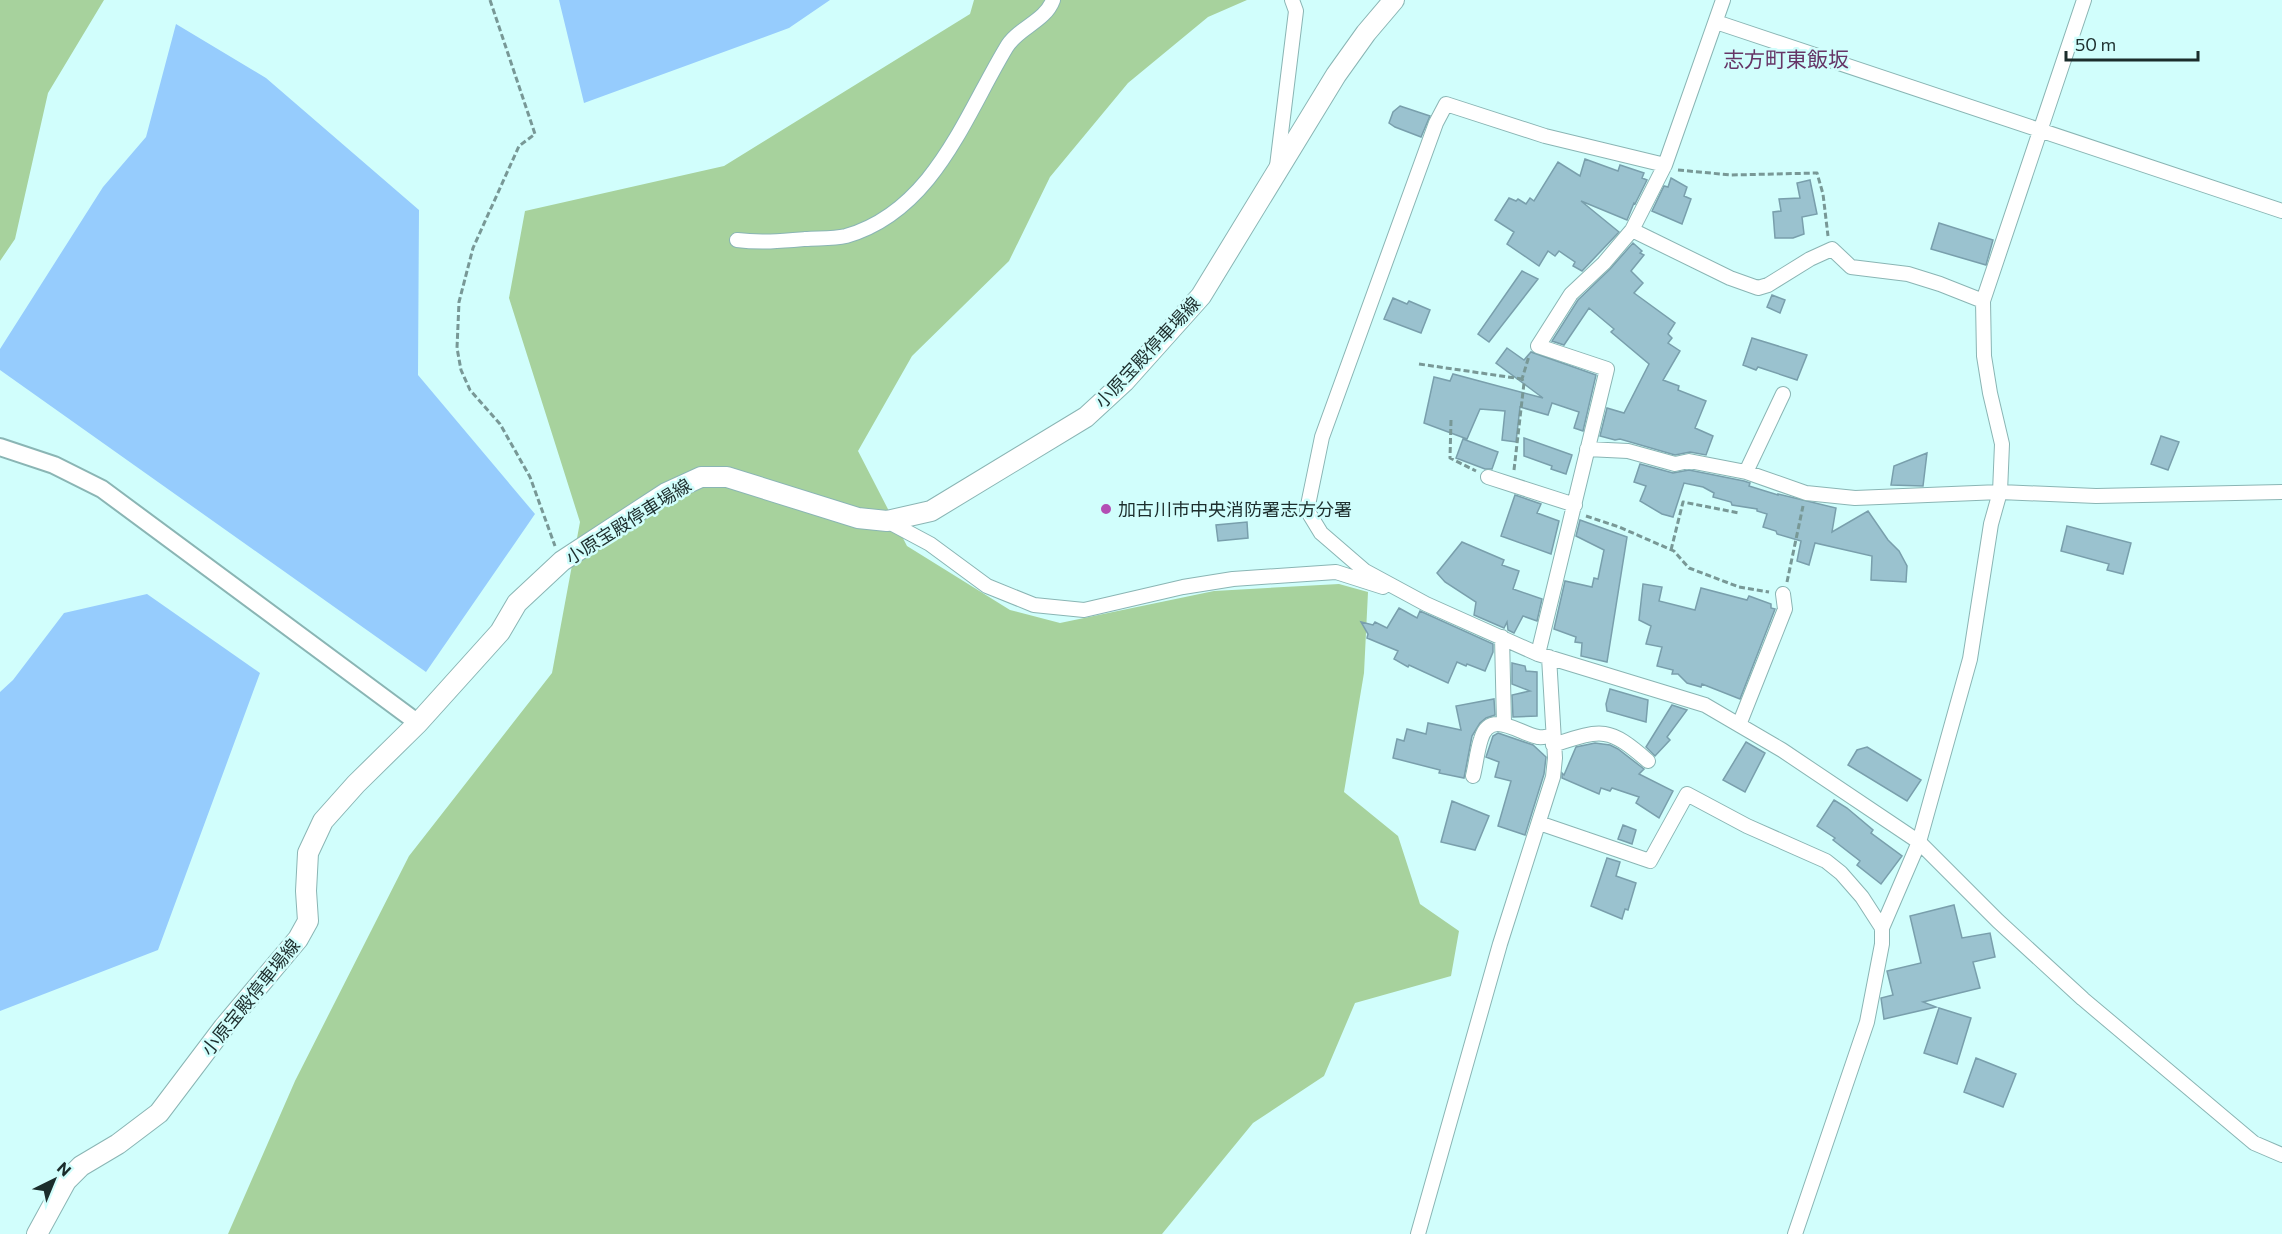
<svg xmlns="http://www.w3.org/2000/svg" width="2282" height="1234" font-family="Commissioner,'Noto Sans JP',sans-serif">
<style>
.green{fill:#a7d29d}
.water{fill:#96ccfd}
.building{fill:#9ac2cf;stroke:#799fac;stroke-width:1.5}
.lines{fill:none;stroke-linecap:round;stroke-linejoin:round}
.minor-casing{stroke:#8ab5b4;stroke-width:16}
.tertiary-casing{stroke:#8ab5b4;stroke-width:20}
.secondary-casing{stroke:#8ab5b4;stroke-width:22}
.path{stroke:#789896;stroke-width:3;stroke-dasharray:6 3;stroke-linecap:butt}
.minor{stroke:#fff;stroke-width:14}
.tertiary{stroke:#fff;stroke-width:16}
.secondary{stroke:#fff;stroke-width:20}
.poi-dot{fill:#b34eb4;stroke:#d1fefc;stroke-width:2}
.labels{text-anchor:middle;dominant-baseline:central;stroke-width:5;stroke-linejoin:round;paint-order:stroke}
.street-label{font-size:18px;fill:#1c2d2c;stroke:#d1fefc}
.poi-label{font-size:18px;fill:#1c2d2c;stroke:#d1fefc;text-anchor:start}
.quarter-label{font-size:21px;fill:#663566;stroke:#d1fefc}
</style>
<rect width="100%" height="100%" fill="#d1fefc"/>
<path class="green" d="M0 0H104L48 93 15 239 0 261Z
M974 0H1247L1208 17 1128 83 1050 177 1009 261 912 356 858 451 907 546 1010 610 1060 623 1214 591 1339 584 1368 592 1364 673 1344 792 1398 836 1420 904 1459 931 1451 976 1355 1003 1324 1076 1253 1123 1162 1234H228L295 1081 409 856 552 673 580 522 509 298 525 211 724 166 970 14Z"/>
<path class="water" d="M559 0H830L789 28 584 103Z
M176 24 266 78 419 210 418 375 535 514 426 672 0 370V349L103 187 146 137Z
M147 594 260 673 158 950 0 1011V692L13 680 64 613Z"/>
<path class="building" d="M1400 106 1430 116 1421 137 1395 127 1389 123 1393 112Z
M1585 159 1618 171 1620 165 1644 173 1642 178 1647 180 1635 204 1634 203 1627 220 1581 201 1619 232 1582 271 1573 266 1575 262 1559 251 1555 256 1548 251 1539 266 1507 244 1514 232 1495 220 1509 198 1516 201 1518 199 1526 204 1530 198 1534 201 1558 162 1580 176Z
M1671 178 1687 187 1684 196 1691 199 1682 224 1652 211 1664 186 1668 187Z
M1810 180 1817 214 1802 217 1804 234 1793 238H1775L1773 212 1781 211 1779 199 1800 198 1797 183Z
M1939 223 1993 240 1986 265 1931 249Z
M1633 243 1642 251 1640 253 1644 255 1631 271 1643 283 1634 293 1675 323 1668 334 1672 338 1668 343 1680 351 1663 380 1679 386 1678 390 1706 401 1695 428 1713 436 1706 455 1690 452 1675 455 1620 439 1615 440 1600 436 1607 408 1624 413 1649 364 1611 332 1614 329 1589 308 1564 345 1552 341 1578 300 1610 269Z
M1522 271 1538 279 1489 342 1478 334Z
M1772 295 1785 300 1780 313 1767 307Z
M1393 298 1407 304 1409 301 1430 310 1421 333 1384 319Z
M1752 338 1807 355 1797 380 1758 367 1756 370 1743 365Z
M1507 348 1524 360 1531 352 1596 375 1583 431 1574 428 1579 412 1552 403 1548 415 1520 407 1516 442 1502 440 1505 411 1480 409 1467 439 1424 423 1434 377 1450 381 1453 374 1543 398 1496 363Z
M2161 436 2179 442 2168 470 2151 464Z
M1524 438 1572 455 1566 474 1551 469 1552 466 1524 456Z
M1463 439 1498 452 1492 469H1485L1456 458Z
M1927 453 1923 486 1891 485 1894 466Z
M1640 464 1673 473 1689 470 1744 481 1750 483 1749 486 1778 495V494L1836 508 1832 532 1868 511 1888 540 1899 551 1907 566 1906 582 1871 580 1872 556 1815 543 1809 565 1797 561 1801 541 1777 534 1776 531 1763 527 1767 514 1757 511V509L1732 505 1731 502 1713 497 1714 493 1703 487 1684 483 1673 517 1662 514 1640 501 1646 486 1634 482Z
M1515 495 1541 504 1537 513 1559 521 1551 554 1501 536Z
M1580 520 1627 537 1607 662 1581 656 1582 643 1575 642 1576 637 1554 629 1565 581 1592 587 1594 578 1598 579 1604 550 1576 536Z
M1247 522 1248 538 1218 541 1216 525Z
M2067 526 2131 543 2123 574 2107 570 2109 564 2061 551Z
M1462 542 1504 560 1502 565 1519 571 1513 589 1542 599 1537 621 1523 616 1514 633 1508 630 1507 622 1504 628 1474 615 1476 602 1445 582 1437 573Z
M1643 584 1662 587 1659 601 1695 610 1701 588 1747 600 1749 596 1771 604V608L1775 609 1740 699 1702 684 1701 687 1687 683 1678 674H1672L1673 670 1657 666 1662 647 1646 644 1651 626 1639 620Z
M1399 608 1417 618 1420 611 1493 644V652L1485 671 1467 664 1466 666 1457 662 1448 683 1409 665 1408 667 1394 659 1398 651 1367 638 1368 634 1361 622 1373 625 1375 622 1387 628Z
M1512 663 1525 666 1526 671 1537 672V716L1513 717 1512 695 1530 691 1512 684Z
M1610 689 1648 700 1646 722 1607 711 1606 704Z
M1494 699 1495 715 1486 718 1480 723 1472 736 1464 778 1439 773 1440 770 1393 758 1397 739 1404 741 1407 729 1426 734 1428 723 1461 730 1456 706Z
M1672 705 1687 710 1667 737 1670 740 1655 756 1646 747Z
M1498 733 1533 745 1546 757 1544 774 1525 835 1498 826 1511 781 1495 777 1499 762 1486 757 1493 736Z
M1746 742 1765 753 1745 792 1723 780Z
M1595 743 1610 745 1618 749 1644 769 1639 774 1673 791 1659 818 1636 803 1639 797 1612 788 1610 791 1601 788 1599 794 1562 778V773L1564 775 1576 747Z
M1867 747 1921 780 1907 801 1848 765 1857 750Z
M1834 800 1847 808 1873 830 1871 833 1902 856 1881 884 1857 865 1860 861 1833 840 1835 838 1817 826Z
M1452 801 1489 816 1475 850 1441 842Z
M1623 825 1636 830 1632 844 1618 839Z
M1607 858 1620 862 1616 876 1636 883 1628 910 1625 909 1622 919 1591 906Z
M1954 905 1962 938 1990 933 1995 957 1973 962 1980 988 1923 1002 1936 1007 1884 1019 1881 998 1893 995 1887 971 1921 963 1910 916Z
M1939 1008 1971 1018 1957 1064 1924 1053Z
M1976 1058 2016 1074 2003 1107 1964 1092Z"/>
<g class="lines">
<g class="minor-casing">
<path id="minor" d="M1716 22 2282 211
M1665 165 1545 136 1446 104 1436 123 1322 437 1307 510 1321 533 1365 571 1426 604 1538 654 1705 705 1782 750 1919 842 1998 921 2083 999 2254 1143 2282 1155
M1277 166 1296 11 1292 0
M1632 230 1730 278 1758 288 1768 285 1810 259 1832 249 1851 267 1908 274 1940 284 1983 301
M737 240C760 243 782 241 805 239 818 238 833 239 846 236 933 211 964 118 1006 48 1017 28 1045 22 1053 0
M1587 449 1628 451 1675 464 1689 461 1746 472 1806 493 1855 498 2000 492 2096 496 2282 492
M1746 472 1783 394
M1488 477 1575 505
M887 521 930 544 987 586 1034 605 1084 610 1183 587 1233 579 1336 572 1383 587
M1502 637 1504 724
M1538 654 1607 369 1538 346 1571 294 1604 263 1632 230 1665 165 1723 0
M1739 725 1785 609 1783 594
M1553 745C1602 729 1608 726 1648 761
M1473 776C1476 764 1477 751 1481 739 1490 708 1520 734 1538 737 1542 738 1548 736 1553 736
M1539 823 1650 861 1687 794 1747 826 1826 861 1841 873 1862 897 1882 928
M1418 1234 1500 944 1553 777 1555 758 1549 657
M1795 1234 1867 1022 1882 944V928L1919 842 1970 659 1991 524 2000 492 2002 444 1990 393 1984 356 1983 301 2084 0"/>
</g>
<g class="tertiary-casing">
<path id="tertiary" d="M0 447 54 465 102 489 418 723"/>
</g>
<g class="secondary-casing">
<path id="secondary" d="M37 1234 66 1181 81 1166 118 1144 159 1113 224 1027 298 939 308 921 306 891 308 853 323 821 356 784 418 723 500 632 517 603 562 561 666 493 701 477H727L858 518 887 521 931 511 1086 417 1124 382 1201 296 1336 75 1366 33 1394 0"/>
</g>
<path class="path" d="M490 0 535 134 519 146 473 248 459 302 457 348 461 370 470 390 500 424 530 477 555 546
M1678 170 1731 175 1817 173 1823 194 1828 236
M1419 364 1522 379
M1451 420 1450 458 1476 471
M1514 470 1524 383 1522 379 1529 356
M1586 516 1619 527 1674 551 1689 568 1739 587 1769 592
M1671 550 1683 502 1739 513
M1787 582 1803 506"/>
<use href="#minor" class="minor"/>
<use href="#tertiary" class="tertiary"/>
<use href="#secondary" class="secondary"/>
</g>
<circle class="poi-dot" cx="1106" cy="509" r="6"/>
<g class="labels">
<g class="street-label">
<text transform="translate(1147 352) rotate(-47)">小原宝殿停車場線</text>
<text transform="translate(628 521) rotate(-32)">小原宝殿停車場線</text>
<text transform="translate(250 997) rotate(-51)">小原宝殿停車場線</text>
</g>
<g class="poi-label">
<text x="1118" y="509">加古川市中央消防署志方分署</text>
</g>
<g class="quarter-label">
<text x="1786" y="58">志方町東飯坂</text>
</g>
</g>
<g transform="translate(54 1180) rotate(43)" stroke="#d1fefc" stroke-width="4.5" paint-order="stroke">
<path d="M0-4.5L10 22L0 15L-10 22Z" fill="#1c2d2c"/>
<text y="-9" font-size="16" font-weight="bold" text-anchor="middle" fill="#1c2d2c">N</text>
</g>
<path d="M2066 51v9h132v-9" fill="none" stroke="#1c2d2c" stroke-width="3"/>
<text x="2075" y="51" font-size="18" fill="#1c2d2c" stroke="#d1fefc" stroke-width="4.5" paint-order="stroke">50 m</text>
</svg>
